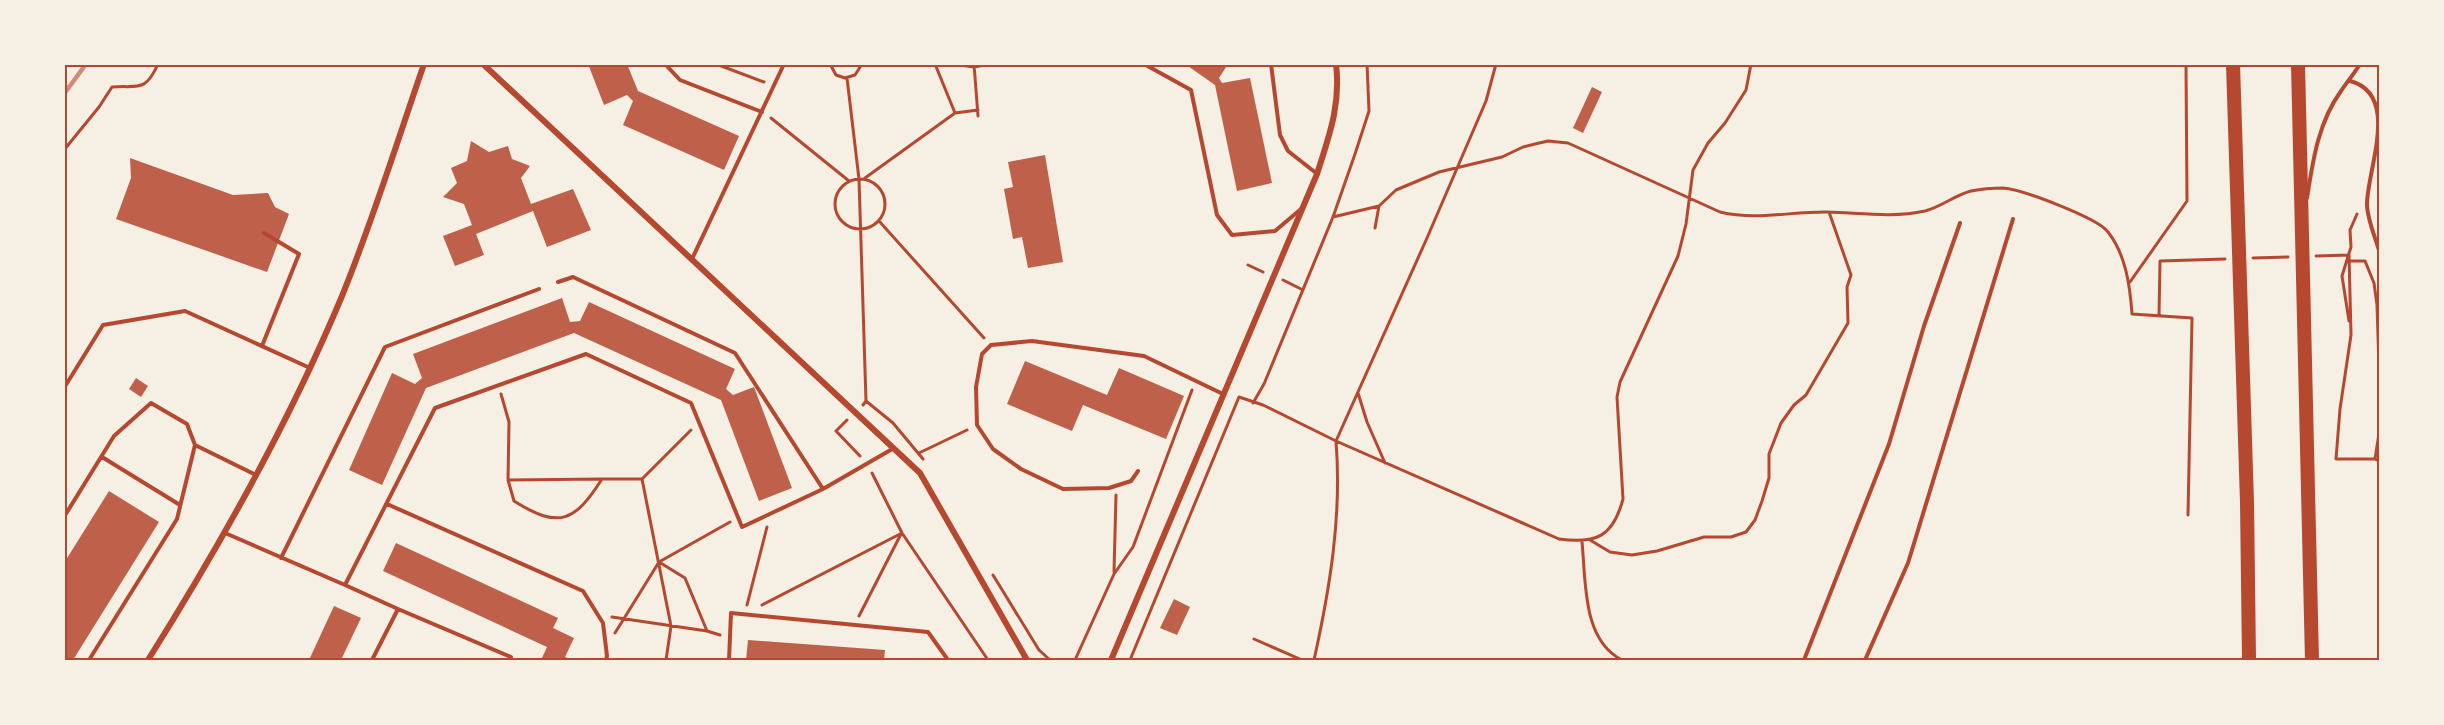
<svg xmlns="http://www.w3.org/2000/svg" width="2444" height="725" font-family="'Fira Sans Condensed',sans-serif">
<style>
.building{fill:#bf614a}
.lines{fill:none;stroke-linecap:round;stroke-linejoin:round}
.path{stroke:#b5482f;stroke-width:3}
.service{stroke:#b5482f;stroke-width:4}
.minor{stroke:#b5482f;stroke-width:6}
.trunk{stroke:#b5482f;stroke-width:14}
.rail{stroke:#cf8b77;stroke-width:4.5}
.neatline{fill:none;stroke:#b5482f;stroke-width:2}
</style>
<rect width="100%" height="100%" fill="#f6efe4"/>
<path class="building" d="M588 64H627L638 91 739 136 724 170 623 125 633 101 627 95 604 105Z
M1185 64H1228L1219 78 1222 83 1250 78 1272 183 1237 191 1215 85Z
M1592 87 1602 92 1583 133 1573 128Z
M471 141 489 152 508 146 512 159 530 166 521 178 531 204 573 189 591 230 547 247 533 211 476 234 484 255 455 266 443 236 472 225 464 204 443 197 457 183 451 168 467 161Z
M1045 155 1063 262 1028 268 1022 237 1013 239 1004 189 1013 187 1008 162Z
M130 158 233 195 268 193 275 207 289 214 267 272 116 219 131 178Z
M562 298 570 322 580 321 589 302 735 369 726 389 733 395 754 387 792 488 759 501 721 400 574 333 426 388 382 485 349 470 392 373 415 384 422 378 413 354Z
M1025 361 1107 395 1119 368 1184 396 1166 439 1083 405 1072 431 1007 404Z
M136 378 148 386 141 397 129 389Z
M109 491 159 522 73 660H64V563Z
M396 543 558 618 553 628 574 638 565 657 573 660H541L547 647 383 571Z
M1174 599 1190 607 1177 635 1160 628Z
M334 606 361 618 341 660H309Z
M748 640 885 650 884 660H746Z"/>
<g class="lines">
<path class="path" d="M716 64 764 82
M830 64 836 75 845 78 855 75 862 64
M935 64 955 113
M951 64 974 67 990 64
M974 64 978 116
M847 78 859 179 866 401
M771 118 849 181
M64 150 99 107 112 87C138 85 145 93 158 64
M865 178 955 113 978 110
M835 204a25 25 0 1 1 50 0a25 25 0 1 1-50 0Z
M1333 217 1379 206 1396 190 1439 172 1502 157 1523 147 1535 144 1548 141 1568 143 1720 212C1757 221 1792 211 1829 212 1861 213 1893 218 1925 211 1941 207 1955 195 1971 191 1981 189 1994 188 2003 188 2021 189 2098 218 2108 232 2126 255 2130 286 2132 314L2192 318 2188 515
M879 221 984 338
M1375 228 1379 206
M2316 256 2349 255 2351 335 2340 409 2336 459H2375L2380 461
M2253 258 2288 257
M2348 261H2365L2374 283 2377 305 2380 398
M1248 265 1263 272
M1283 280 1303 290
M2130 282 2187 201 2186 64
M2159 316 2160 261 2225 259
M2349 321 2342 276 2351 247 2350 230 2357 214
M1358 393 1367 422 1385 463
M501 394 509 422 508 480 514 501C560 530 575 521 602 479H642
M1253 403 1264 384 1333 217 1355 154 1369 111 1367 64
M863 405 866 401 893 423 923 459
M847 420 836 431 860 456
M919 453 967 430
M2375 459 2380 427
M872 473 902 533 988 660
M508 480 602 479
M1590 540 1610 552 1632 555 1657 551 1704 537H1731L1746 532 1755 520 1762 501 1769 478V454L1781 423 1794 405 1806 395 1848 323 1847 287 1851 275 1829 212
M1582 542C1586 581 1582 640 1622 660
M659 562 685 578 707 631 720 635
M1114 572 1116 495
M993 575 1039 650 1050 660
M747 605 767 527
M762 605 902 533
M859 616 901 534
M612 617 707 631
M615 633 659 562 730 522
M1254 639 1302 660
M666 660 671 626 642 479 691 430
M1075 660 1114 574 1133 547 1192 390
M1130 660 1239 397 1263 405 1336 441 1559 539C1596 544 1613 537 1623 499L1617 397 1620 382 1678 256 1686 224 1693 170 1708 143 1725 123 1746 90 1751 64
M1314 660C1330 588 1342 515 1336 441L1427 238 1486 101 1496 64"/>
<path class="service" d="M665 64 680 80 762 112
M1144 64 1191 90 1217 215 1232 235 1275 231 1301 209
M1271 64 1280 135 1288 151 1316 173
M2350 81C2401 94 2367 170 2367 204 2367 220 2376 238 2380 254
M2307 198C2313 160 2318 123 2341 91 2347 82 2354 74 2360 64
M692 259 784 64
M558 282 573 277 735 353 823 489
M262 346 299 254 264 233
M64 388 103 325 185 311 310 368
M195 445 256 475
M102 457 180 505
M1138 471 1131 481 1109 488 1063 489 1021 469 993 449 977 425 976 387 982 354 991 345 1032 341 1144 356 1223 394
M2379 484 2380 651
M387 504 583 591 603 623 607 656 606 660
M64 517 114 436 151 403 187 424 195 445 177 519 89 660
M225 533 345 585 435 408 586 354 691 403 742 527 823 489 894 448
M281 558 385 347 539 289
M345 585 398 609 372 660
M398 609 511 657 509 660
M729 660 731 613 928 632 948 660
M1804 660 1889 444 1924 326 1960 223
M1865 660 1908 563 2013 219"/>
<path class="minor" d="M483 64 920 473 1027 660
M148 660C221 544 289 423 342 296 373 220 397 142 424 64
M1111 660 1317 174C1329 136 1341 105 1336 64"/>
<path class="trunk" d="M2233 64 2247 502 2249 660
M2298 64 2312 660"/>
<path class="rail" d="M64 94 86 64"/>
</g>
<rect width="2444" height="725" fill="none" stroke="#f6efe4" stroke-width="132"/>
<rect x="66" y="66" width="2312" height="593" class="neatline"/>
</svg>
